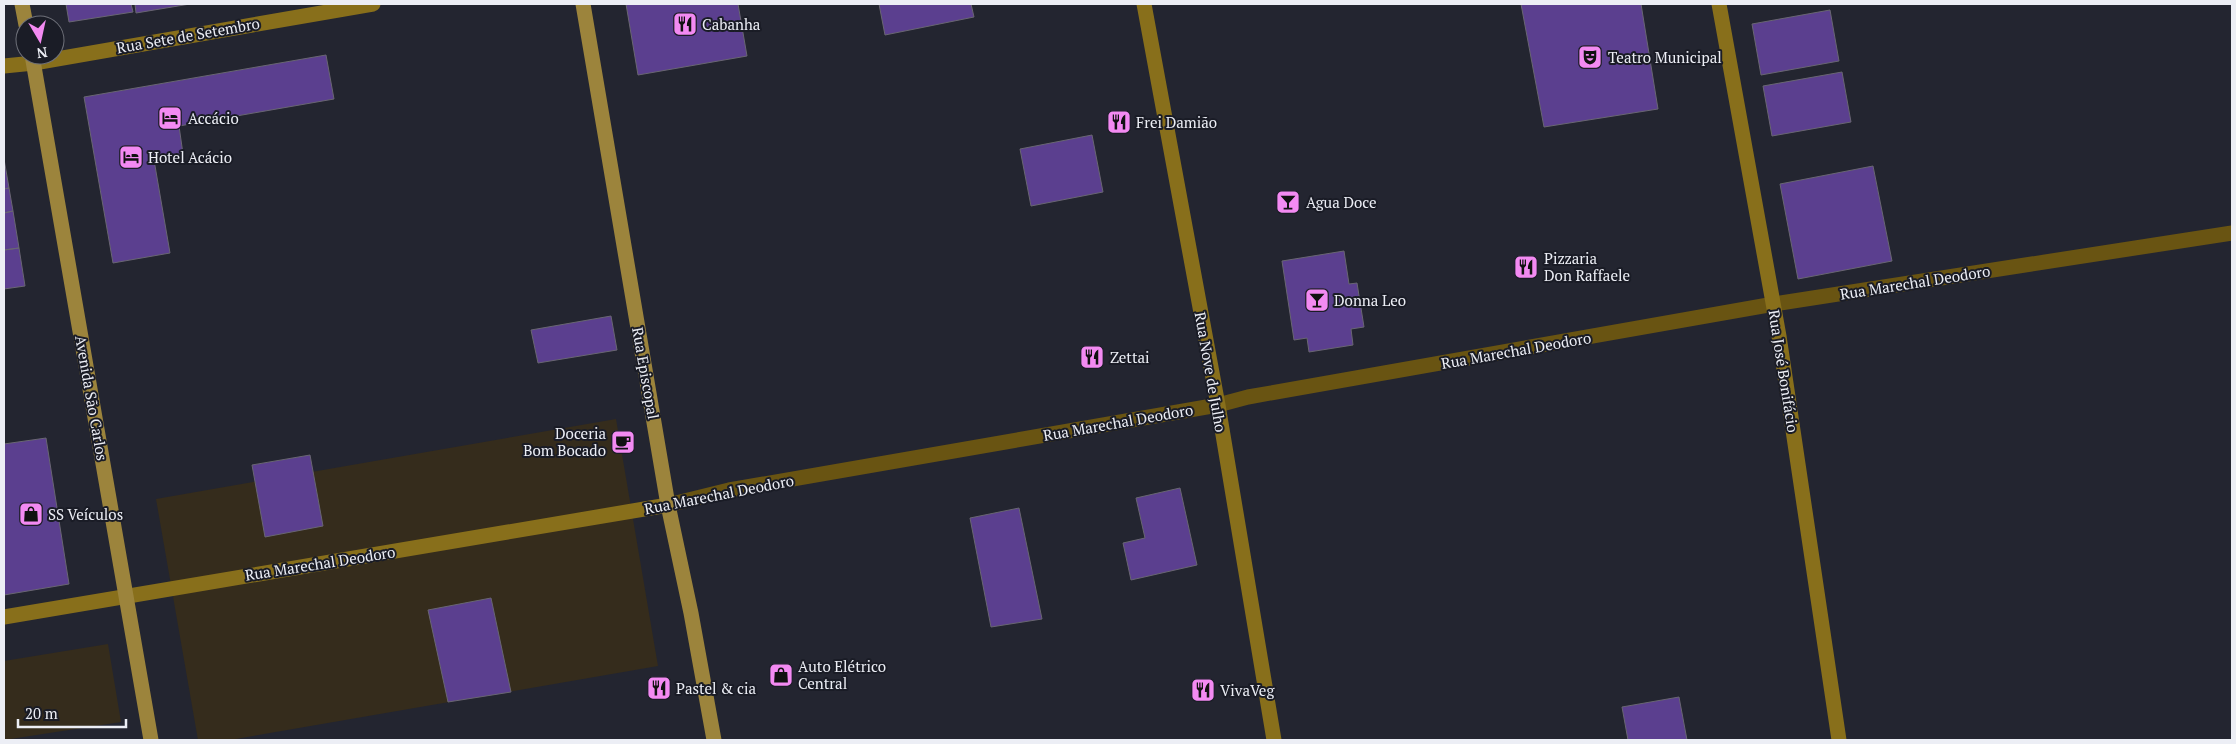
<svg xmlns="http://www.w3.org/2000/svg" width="2236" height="744" font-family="'PT Serif',serif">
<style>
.commercial{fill:#352c1c}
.building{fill:#5b3f8f;stroke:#696672}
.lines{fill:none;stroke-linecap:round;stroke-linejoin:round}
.street{stroke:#695412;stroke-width:15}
.secondary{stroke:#886f1b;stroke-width:15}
.primary{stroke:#9c843c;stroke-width:15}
.labels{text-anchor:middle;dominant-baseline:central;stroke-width:4;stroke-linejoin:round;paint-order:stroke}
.poi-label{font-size:15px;fill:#eceef5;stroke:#1a1c26;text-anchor:start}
.street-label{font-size:15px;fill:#eceef5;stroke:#1a1c26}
</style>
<rect width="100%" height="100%" fill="#232530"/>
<path class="commercial" d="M616 419 658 666 230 740H198L156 499Z
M108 644 121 722 4 740V661Z"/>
<path class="building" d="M66 4H131L133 12 69 22Z
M135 4H190L136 13Z
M626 4H738L747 56 638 75Z
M879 4H971L974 17 885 35Z
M1521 4H1641L1658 109 1544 127Z
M1830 10 1839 61 1761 75 1752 24Z
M326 55 334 99 179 126 183 154 154 160 170 253 113 263 84 97Z
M1842 72 1851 122 1772 136 1763 86Z
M1092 135 1103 192 1031 206 1020 149Z
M4 159 9 188 4 189Z
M1873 166 1892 261 1798 279 1780 184Z
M9 188 13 211 4 213V189Z
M13 211 19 248 4 250V213Z
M19 248 25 286 4 289V250Z
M1344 251 1349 284 1357 283 1364 327 1351 329 1353 345 1309 352 1307 338 1294 340 1282 261Z
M611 316 617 350 538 363 531 330Z
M46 438 69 584 4 595V444Z
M310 455 323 526 265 537 252 465Z
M1180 488 1197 565 1131 580 1123 543 1145 538 1136 498Z
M1019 508 1042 619 991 627 970 518Z
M491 598 511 692 448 702 428 610Z
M1679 697 1687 740H1628L1622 707Z"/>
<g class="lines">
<path class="street" d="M668 505 729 490 1218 405 1248 397 1774 304 2232 233"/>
<path class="secondary" d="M1144 4 1218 405 1274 740
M1719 4 1779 336 1839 740
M4 66 34 63 373 4
M4 617 668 505"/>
<path class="primary" d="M22 4 26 25
M583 4 668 505 691 613 714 740
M32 55 151 740"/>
</g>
<defs>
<g id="restaurant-square" transform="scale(1.25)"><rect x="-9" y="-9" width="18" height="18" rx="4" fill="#f38af2" stroke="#1a1c26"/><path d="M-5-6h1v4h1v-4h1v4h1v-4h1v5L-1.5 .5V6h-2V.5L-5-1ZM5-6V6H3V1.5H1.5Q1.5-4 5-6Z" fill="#111"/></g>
<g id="theatre-square" transform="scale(1.25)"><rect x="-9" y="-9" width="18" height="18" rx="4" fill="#f38af2" stroke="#1a1c26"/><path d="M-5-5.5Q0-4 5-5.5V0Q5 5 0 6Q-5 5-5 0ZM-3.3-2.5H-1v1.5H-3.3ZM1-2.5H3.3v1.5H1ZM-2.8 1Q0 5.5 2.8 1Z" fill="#111"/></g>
<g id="hotel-square" transform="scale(1.25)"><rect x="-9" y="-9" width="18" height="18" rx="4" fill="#f38af2" stroke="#1a1c26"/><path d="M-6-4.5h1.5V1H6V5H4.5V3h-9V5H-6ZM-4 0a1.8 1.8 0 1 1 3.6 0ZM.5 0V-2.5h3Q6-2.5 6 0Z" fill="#111"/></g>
<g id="bar-square" transform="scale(1.25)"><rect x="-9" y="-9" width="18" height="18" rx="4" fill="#f38af2" stroke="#1a1c26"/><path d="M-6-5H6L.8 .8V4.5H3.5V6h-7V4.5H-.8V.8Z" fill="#111"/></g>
<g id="cafe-square" transform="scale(1.25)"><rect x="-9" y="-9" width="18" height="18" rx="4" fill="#f38af2" stroke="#1a1c26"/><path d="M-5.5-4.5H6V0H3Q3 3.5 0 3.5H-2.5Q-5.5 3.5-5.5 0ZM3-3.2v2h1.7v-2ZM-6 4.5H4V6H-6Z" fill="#111"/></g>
<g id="shop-square" transform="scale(1.25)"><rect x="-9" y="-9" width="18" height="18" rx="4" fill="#f38af2" stroke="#1a1c26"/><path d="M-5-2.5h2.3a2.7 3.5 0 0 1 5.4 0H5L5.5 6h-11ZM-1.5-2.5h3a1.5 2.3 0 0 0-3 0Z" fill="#111"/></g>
</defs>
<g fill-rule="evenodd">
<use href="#restaurant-square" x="685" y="24"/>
<use href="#theatre-square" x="1590" y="57"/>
<use href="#hotel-square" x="170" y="118"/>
<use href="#restaurant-square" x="1119" y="122"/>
<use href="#hotel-square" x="131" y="157"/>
<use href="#bar-square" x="1288" y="202"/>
<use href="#restaurant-square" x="1526" y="267"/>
<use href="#bar-square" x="1317" y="300"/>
<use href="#restaurant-square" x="1092" y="357"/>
<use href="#cafe-square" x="623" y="442"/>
<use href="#shop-square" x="31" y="514"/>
<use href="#shop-square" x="781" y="675"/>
<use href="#restaurant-square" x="659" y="688"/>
<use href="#restaurant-square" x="1203" y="690"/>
</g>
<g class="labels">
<g class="poi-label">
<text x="702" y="24">Cabanha</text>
<text x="1608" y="57">Teatro Municipal</text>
<text x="188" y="118">Accácio</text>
<text x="1136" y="122">Frei Damião</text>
<text x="148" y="157">Hotel Acácio</text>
<text x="1306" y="202">Agua Doce</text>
<text x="1544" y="258">Pizzaria<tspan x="1544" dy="17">Don Raffaele</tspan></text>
<text x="1334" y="300">Donna Leo</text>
<text x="1110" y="357">Zettai</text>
<text x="606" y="433" text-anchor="end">Doceria<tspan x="606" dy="17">Bom Bocado</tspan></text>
<text x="48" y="514">SS Veículos</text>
<text x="798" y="666">Auto Elétrico<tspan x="798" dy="17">Central</tspan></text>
<text x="676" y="688">Pastel &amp; cia</text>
<text x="1220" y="690">VivaVeg</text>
</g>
<g class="street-label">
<text transform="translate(188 35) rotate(-10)">Rua Sete de Setembro</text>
<text transform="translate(1915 282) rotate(-9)">Rua Marechal Deodoro</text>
<text transform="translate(1516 350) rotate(-10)">Rua Marechal Deodoro</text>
<text transform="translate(1784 371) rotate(81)">Rua José Bonifácio</text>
<text transform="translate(1211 372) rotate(80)">Rua Nove de Julho</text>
<text transform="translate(646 373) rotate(80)">Rua Episcopal</text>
<text transform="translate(92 398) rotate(80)">Avenida São Carlos</text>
<text transform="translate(1118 422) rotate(-10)">Rua Marechal Deodoro</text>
<text transform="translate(719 494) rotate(-11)">Rua Marechal Deodoro</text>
<text transform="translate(320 563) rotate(-9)">Rua Marechal Deodoro</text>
</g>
</g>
<rect width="2236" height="744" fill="none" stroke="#eceef5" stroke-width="10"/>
<g transform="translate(40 40) rotate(171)"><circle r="24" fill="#1a1c26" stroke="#6e7079"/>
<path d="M0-4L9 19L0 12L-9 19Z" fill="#f38af2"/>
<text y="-8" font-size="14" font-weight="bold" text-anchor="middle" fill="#eceef5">N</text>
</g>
<path d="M18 719v8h108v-8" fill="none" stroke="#eceef5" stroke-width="2.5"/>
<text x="25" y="719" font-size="15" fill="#eceef5" stroke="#1a1c26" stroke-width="4" paint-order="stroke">20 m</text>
</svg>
